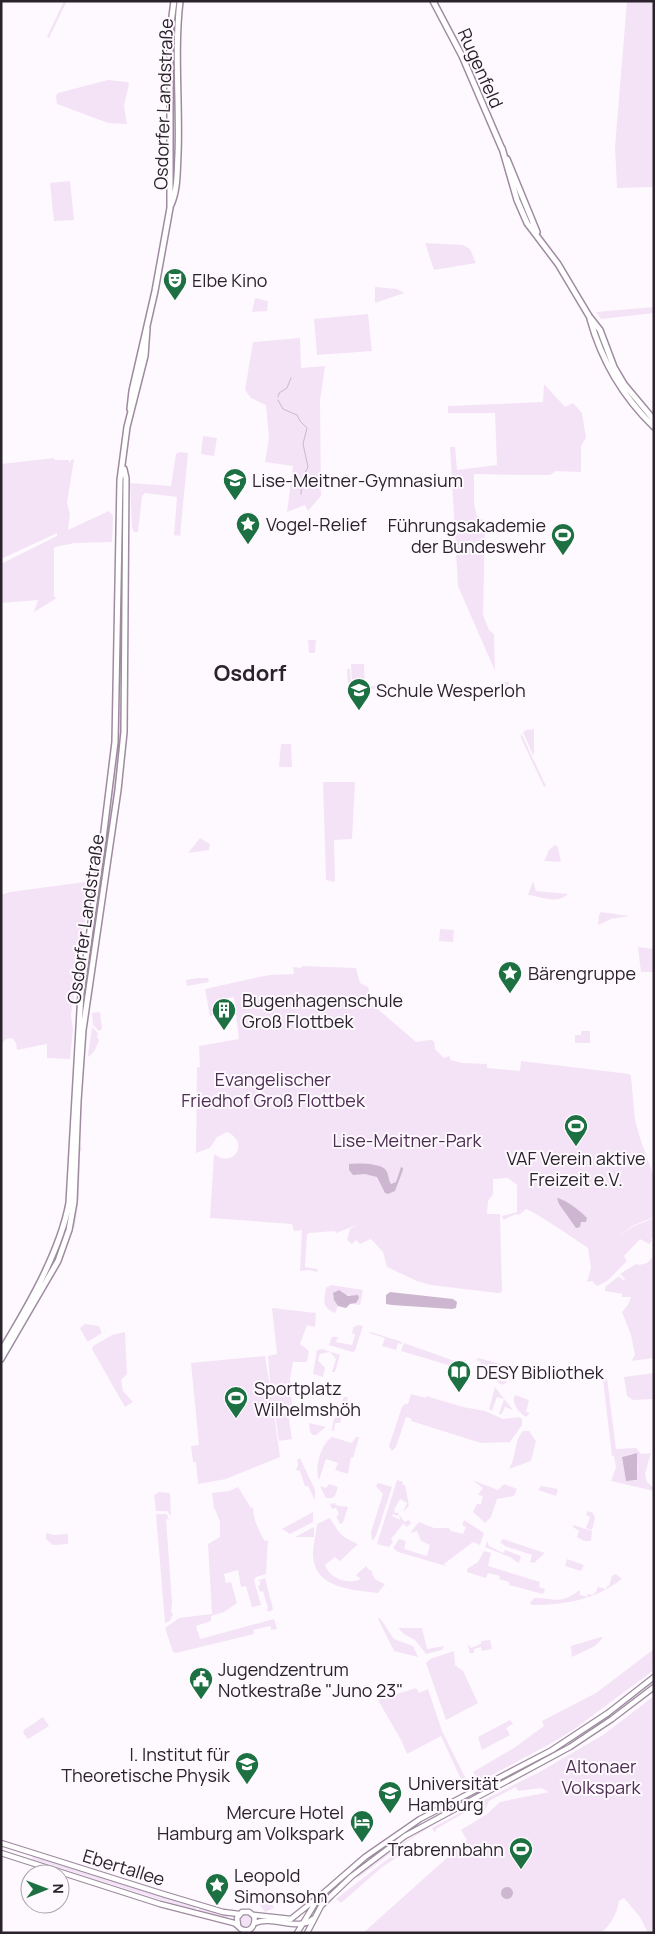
<svg xmlns="http://www.w3.org/2000/svg" width="655" height="1934" font-family="Manrope,sans-serif">
<style>
.green{fill:#f4e3f6;fill-rule:evenodd}
.water{fill:#cdb6d0}
.lines{fill:none;stroke-linecap:round;stroke-linejoin:round}
.stream{stroke:#cdb6d0;stroke-width:1}
.secondary-casing{stroke:#9e8ba0;stroke-width:7}
.primary-casing{stroke:#9e8ba0;stroke-width:8}
.secondary{stroke:#fff;stroke-width:4.5}
.primary{stroke:#fff;stroke-width:5}
.labels{text-anchor:middle;dominant-baseline:central;stroke-width:4;stroke-linejoin:round;paint-order:stroke}
.street-label{font-size:18px;fill:#2a232b;stroke:#fef9fe}
.poi-label{font-size:18px;fill:#2a232b;stroke:#fef9fe;text-anchor:start}
.park-label{font-size:18px;fill:#4e2d52;stroke:#fef9fe}
.district-label{font-size:22px;font-weight:bold;fill:#2a232b;stroke:#fef9fe}
</style>
<rect width="100%" height="100%" fill="#fef9fe"/>
<path class="green" d="M64 1H67L49 38 47 37Z
M627 1H654V187L617 188 615 147Z
M174 17 176 121 173 81 172 37Z
M108 80 127 82 129 84 124 106 127 124 108 123 57 104 56 96 58 93Z
M70 181 74 220 54 221 50 183Z
M425 243 463 245 470 249 476 263 434 270Z
M375 287 397 289 404 293 375 303Z
M255 298 268 301 267 311 252 312Z
M654 307V313L601 319 596 312Z
M368 314 372 351 317 355 314 319Z
M300 338 301 368 325 366 320 400 321 496 308 511 305 505 287 512 293 466 265 462 269 438 266 405 251 398 245 390 253 342Z
M544 384 565 407 573 403 582 413 586 438 581 446V472L556 471 550 475H523L474 474V504L477 516 485 521 483 615 489 630 494 634 495 671 458 586 450 447H455L457 470 497 465 495 413H448V406L543 402Z
M203 436 217 438 214 456 201 454Z
M180 452 188 453 180 536 174 535 177 497 145 493 142 496 138 532H134L132 528 130 483 171 486 176 454Z
M54 458 55 460H69V463L71 460 74 459 67 503 70 514 68 530 109 511 113 516 112 541V542L73 543C66 546 60 544 54 548V597L57 598 34 612 38 600 1 603V564L57 536V533L1 559V464Z
M120 616 123 617 122 722 118 770H115L119 722Z
M308 640H316L315 653H309Z
M351 664H364L365 685 352 686Z
M347 669H350L351 687 389 685V688L348 690Z
M499 682H509L508 699 506 698Z
M534 729V754L533 755 523 732 526 730Z
M521 733 546 786 544 787 521 738Z
M281 744H291L292 767H279Z
M114 773 118 774 106 859H105Z
M323 782H355L352 839 334 840 335 882 326 880Z
M200 838 210 844 209 850 188 853Z
M555 845 558 847 561 862 544 861 549 850Z
M533 881 536 891 568 894C557 905 540 896 528 895Z
M85 882 90 887 71 1015 73 1029 70 1059 47 1058V1044L17 1050 16 1043 12 1038 6 1039 1 1044V895L10 892Z
M601 912 629 916 611 919 598 925 599 915Z
M440 929 454 930 453 942 439 941Z
M638 947 654 949V972H641Z
M91 961 82 1028 80 1027 87 965Z
M302 966 356 968 360 983 368 987 372 1004 416 1042 430 1040 434 1041 435 1049 444 1058 449 1056 451 1060 462 1063 487 1064V1068L520 1071 521 1061 629 1074 631 1076 635 1120 640 1138 654 1177V1217L632 1226 618 1237 632 1227 654 1218V1236L651 1239 652 1241 649 1244 640 1239 624 1256 627 1261 607 1281 597 1286 592 1281 587 1282 591 1268 588 1248C578 1241 532 1210 526 1209L519 1215 516 1214 503 1220 502 1216 517 1212V1185L508 1178 493 1179V1194L488 1201 487 1214H500L502 1290 501 1293H497L431 1285 417 1281 387 1267 383 1252 371 1239 360 1244 356 1240 352 1244 347 1240 350 1229 357 1225 336 1233 335 1231 309 1233 307 1235 305 1267 318 1269 317 1272 309 1270 300 1271 302 1230 294 1231 292 1224 210 1218 214 1154C234 1169 250 1142 227 1132L217 1137 210 1148 196 1153 197 1067H200L199 1046 239 1039 234 997 221 999 223 1013 210 1016 205 989 269 975 294 974 293 967 301 968Z
M198 978H208L209 982 187 986 186 980Z
M100 1012 102 1029 99 1031 93 1025 92 1013Z
M92 1027 98 1033 97 1037 99 1040 95 1050 89 1057 88 1055Z
M581 1031H590V1043H575V1035H581Z
M79 1142 82 1149 80 1153 79 1195 75 1228 73 1227Z
M652 1258 654 1259V1358L631 1361 635 1355 631 1335 622 1312 628 1305 631 1297H622V1294L605 1291V1287L619 1276 624 1281 625 1279 620 1274 636 1264 639 1265 647 1263Z
M331 1285 363 1290 360 1305 353 1304 359 1298 344 1294 338 1290 333 1295 338 1306 335 1313C321 1307 324 1301 326 1288Z
M272 1308 316 1313 315 1327 307 1325 300 1344 309 1351 307 1362H293L290 1379 292 1405 273 1408 280 1457 226 1479 198 1484 196 1462H193L191 1446 199 1445 191 1363 265 1356 271 1393 268 1356 277 1354Z
M85 1324 99 1326 102 1333 89 1341H87L80 1328Z
M357 1325 363 1326 355 1351 352 1352 329 1345 332 1337H338L336 1342 352 1345 355 1335 352 1333 354 1326 356 1327Z
M125 1332 127 1374 121 1380 123 1391 133 1402 125 1407 92 1349 93 1346 112 1335Z
M371 1332 402 1342 401 1344 398 1343 396 1350 382 1346 385 1338 369 1333Z
M404 1343 463 1364 460 1372 448 1368V1365L401 1351Z
M322 1349 340 1355 335 1372H332L336 1359 330 1352 320 1354 318 1360 325 1368 323 1377 313 1374 317 1350Z
M478 1358 501 1364 510 1373 506 1383 502 1385C494 1381 488 1371 480 1365L481 1362 476 1360Z
M654 1373V1399L633 1400 627 1396 624 1377Z
M607 1378 616 1449 636 1448 641 1454 651 1453 645 1474 647 1482 654 1488V1491L611 1481 616 1467 614 1456H612L603 1380ZM630 1454H633C639 1460 638 1473 636 1481L626 1480 622 1457Z
M495 1387 513 1410 505 1407 502 1414H499L504 1399 497 1397 492 1411 489 1409Z
M411 1394 426 1398V1396L463 1407 485 1411 503 1419 519 1417 522 1419V1425L510 1442 481 1443 411 1421 412 1419 406 1417 396 1447 392 1451 389 1446 402 1407 405 1404H408Z
M515 1395 529 1400 526 1412 530 1413 526 1417C519 1412 511 1404 515 1395Z
M344 1397H348L340 1423H335L334 1431H332L333 1422Z
M288 1413 292 1439 279 1441 275 1415Z
M309 1423 326 1427 316 1435H313L310 1432Z
M523 1431H529L536 1441 531 1461 509 1469C517 1457 513 1442 523 1431Z
M332 1437 352 1443 356 1437H359L353 1458 351 1457 348 1474 335 1470 338 1463 326 1459 319 1480C314 1469 321 1443 332 1437Z
M300 1458 315 1490V1500L308 1486H305L300 1471 296 1470 298 1465 297 1460Z
M397 1480 403 1482 402 1485H405L409 1506 403 1512 407 1503 400 1499 394 1510 395 1513H399L397 1516 393 1514 392 1516 400 1520 399 1515 405 1522 409 1520 411 1523 407 1527 400 1521 403 1524 391 1539 393 1542 389 1547 377 1544Z
M472 1480 498 1490 504 1484 517 1489 514 1496 497 1499 491 1517 485 1523 473 1512 477 1504H481L483 1496 478 1495 483 1488Z
M378 1483 392 1487 376 1536 372 1541 371 1532 383 1494 376 1486Z
M329 1484 338 1487 335 1496 332 1498H326L320 1486 326 1488Z
M541 1486 558 1489 556 1496 538 1490Z
M238 1487 251 1508 253 1507C253 1518 259 1533 265 1541L268 1540 266 1574 256 1577 254 1580 261 1605 252 1607 246 1586 241 1587 238 1570 224 1574 226 1583 231 1582 237 1603 224 1612 211 1616V1621L196 1626 200 1639 274 1619 277 1629 271 1630V1626L253 1630 254 1634 176 1653 173 1652 165 1628 179 1618 212 1614 208 1544 220 1537V1522L215 1509H214L212 1493 229 1491Z
M159 1492 170 1493 171 1516 167 1511H156L154 1495Z
M336 1503 335 1505 348 1507 343 1523 340 1524 336 1516 339 1515 336 1508 332 1509 330 1504Z
M588 1511 593 1513 595 1518 592 1530 586 1528 590 1517 586 1515Z
M313 1512V1522L290 1534 282 1529Z
M156 1514H167L169 1520 166 1519 172 1602 171 1612 173 1614 170 1621 165 1623Z
M330 1518C339 1533 341 1537 358 1544L340 1561 335 1557 325 1565C330 1579 348 1585 361 1579L356 1575 366 1566 369 1570 372 1571C372 1579 378 1581 385 1584L378 1593C354 1590 314 1589 313 1555 313 1545 316 1534 317 1524Z
M464 1520 484 1533 480 1545 473 1542 444 1564 446 1566 398 1552 393 1548 399 1539 406 1541 404 1549 427 1556 430 1545 421 1541 417 1531 410 1533 419 1522 434 1528H449L451 1531 463 1534 466 1527 462 1525Z
M573 1525 592 1531 591 1541H584L577 1537 579 1531 573 1527Z
M314 1527V1537H295Z
M46 1533 54 1535 66 1534 68 1535V1544L53 1545 46 1539Z
M503 1539 545 1553 534 1563 530 1562 532 1555 505 1546 500 1542Z
M487 1541 489 1546 503 1553 505 1550 521 1556 519 1563 515 1561 512 1558 485 1547Z
M484 1551 491 1553 488 1566 540 1582 539 1587 545 1589 543 1594 509 1585V1582L499 1579 500 1576 488 1573 486 1578 467 1572V1569L478 1562Z
M567 1559 584 1565 581 1571 565 1566Z
M616 1574 622 1579C596 1599 566 1605 533 1605L530 1604 531 1601 535 1598C555 1598 560 1605 578 1591H580V1595L587 1597 588 1594 592 1595 596 1592 598 1587 606 1589 607 1586H609L612 1576Z
M265 1578 273 1609 270 1612 266 1610 268 1608 263 1591 260 1592 258 1586 260 1585V1581H257Z
M380 1618 394 1639 413 1646 418 1657 394 1651 378 1619Z
M398 1628H422L427 1649 444 1646 442 1650 426 1654 415 1640 404 1634Z
M601 1637 603 1638 595 1646 572 1657 571 1646Z
M490 1640 492 1649 482 1651 481 1647 474 1649V1653H470L468 1646 469 1645 471 1648 481 1644V1641Z
M654 1649V1670L573 1730 550 1744 479 1782 473 1772 514 1748 544 1726 542 1721 596 1693Z
M454 1651 455 1665 463 1671 478 1703 446 1720 426 1663 430 1659Z
M654 1680V1684C601 1726 545 1759 485 1790L484 1788 572 1740Z
M416 1688 419 1693 428 1689 442 1731 469 1785 465 1788 441 1736 407 1754 401 1740 378 1700Z
M654 1696V1933H648L640 1917 624 1898 619 1901C617 1913 611 1925 601 1933H363L467 1840 461 1830 487 1814 500 1802 549 1792 541 1788 518 1791 516 1787 489 1801 485 1810 476 1818 485 1807 484 1800 543 1770 603 1735Z
M43 1717 49 1726 28 1739 23 1733 24 1730Z
M510 1720 513 1724 506 1728 510 1735 482 1750 478 1737Z
M482 1801V1807L478 1811 480 1807 478 1805 436 1829 435 1833 432 1828Z
M428 1827V1828L396 1849 358 1878 357 1876 395 1848Z
M392 1841 387 1846 352 1873V1870Z
M407 1844 409 1847 402 1851 403 1853 381 1868 341 1903 336 1899Z
M33 1856 196 1907V1911L32 1859Z
M269 1898 274 1908 265 1912 258 1902Z
M199 1907 228 1914 227 1921 199 1911Z
M240 1921a6 6 0 1 1 12 0a6 6 0 1 1-12 0Z"/>
<path class="water" d="M349 1164C358 1163 378 1163 385 1169 389 1173 388 1180 391 1184L396 1182 401 1167 403 1168V1170L395 1191 388 1194 385 1193 377 1177 365 1174 353 1175 349 1170Z
M557 1198C565 1199 582 1212 587 1218L586 1222H581L580 1227 576 1228 559 1204Z
M339 1290 348 1296 358 1295 359 1298 356 1303 350 1304 346 1308 338 1306 334 1300 333 1293Z
M390 1292 453 1299 457 1302 456 1308 452 1309 392 1305 386 1304V1295Z
M637 1453V1480L626 1481 622 1457Z
M501 1893a6 6 0 1 1 12 0a6 6 0 1 1-12 0Z"/>
<g class="lines">
<path class="stream" d="M278 397 279 393 287 388 291 378
M278 400 283 409 297 415 300 421 307 428 303 444 308 467 302 478 301 494"/>
<g class="secondary-casing">
<path id="secondary" d="M1 1843 163 1894 223 1912 239 1914
M1 1853 160 1904 234 1923C237 1925 239 1927 241 1929 251 1934 256 1924 254 1916L249 1912H242L237 1918 238 1925
M254 1915 291 1919 316 1899
M255 1923C273 1915 298 1932 313 1919
M297 1933 319 1897 365 1857 420 1819 552 1750 608 1713 654 1677
M307 1933 321 1906 331 1896 352 1876 405 1836 570 1747 612 1719 654 1687"/>
</g>
<g class="primary-casing">
<path id="primary" d="M433 1 462 56 502 149
M502 148 517 200 527 223 558 264 589 316 600 330 614 367 624 384 654 420
M507 159 537 232
M170 207C178 191 177 172 178 154 180 104 174 52 180 1
M590 319C602 362 622 396 654 427
M130 409 132 391 155 291 170 208V31L174 1
M1 1351C27 1308 60 1252 69 1203L81 993 102 847 115 742 120 480 127 427 145 356 147 328
M1 1359 58 1261 69 1230 74 1202 78 1101 83 1030 118 790 124 732 126 478 124 469"/>
</g>
<use href="#secondary" class="secondary"/>
<use href="#primary" class="primary"/>
</g>
<defs>
<g id="theatre-pin" transform="scale(1.25)"><path d="M0 17L-7.5 6A9.5 9.5 0 1 1 7.5 6Z" fill="#1c7042" stroke="#fef9fe"/><path d="M-5-5.5Q0-4 5-5.5V0Q5 5 0 6Q-5 5-5 0ZM-3.3-2.5H-1v1.5H-3.3ZM1-2.5H3.3v1.5H1ZM-2.8 1Q0 5.5 2.8 1Z" fill="#fff"/></g>
<g id="school-pin" transform="scale(1.25)"><path d="M0 17L-7.5 6A9.5 9.5 0 1 1 7.5 6Z" fill="#1c7042" stroke="#fef9fe"/><path d="M0-5L7-2L0 1L-7-2ZM-4 1L0 2.5L4 1V4Q0 6-4 4Z" fill="#fff"/></g>
<g id="sight-pin" transform="scale(1.25)"><path d="M0 17L-7.5 6A9.5 9.5 0 1 1 7.5 6Z" fill="#1c7042" stroke="#fef9fe"/><path d="M0-6L1.8-2.2L6-1.7L2.9 1.2L3.7 5.4L0 3.3L-3.7 5.4L-2.9 1.2L-6-1.7L-1.8-2.2Z" fill="#fff"/></g>
<g id="stadium-pin" transform="scale(1.25)"><path d="M0 17L-7.5 6A9.5 9.5 0 1 1 7.5 6Z" fill="#1c7042" stroke="#fef9fe"/><path d="M0-5a6.5 5 0 1 0 0 10a6.5 5 0 1 0 0-10ZM-3.5-1.8h7v3.6h-7Z" fill="#fff"/></g>
<g id="building-pin" transform="scale(1.25)"><path d="M0 17L-7.5 6A9.5 9.5 0 1 1 7.5 6Z" fill="#1c7042" stroke="#fef9fe"/><path d="M-4-6H4V6H1V3H-1V6H-4ZM-2.5-4.3h1.7v1.8h-1.7ZM.8-4.3h1.7v1.8H.8ZM-2.5-1h1.7V.8h-1.7ZM.8-1h1.7V.8H.8Z" fill="#fff"/></g>
<g id="library-pin" transform="scale(1.25)"><path d="M0 17L-7.5 6A9.5 9.5 0 1 1 7.5 6Z" fill="#1c7042" stroke="#fef9fe"/><path d="M-6-4Q-3-5.5-.7-3.5V5Q-3 3-6 4ZM6-4Q3-5.5 .7-3.5V5Q3 3 6 4Z" fill="#fff"/></g>
<g id="civic-pin" transform="scale(1.25)"><path d="M0 17L-7.5 6A9.5 9.5 0 1 1 7.5 6Z" fill="#1c7042" stroke="#fef9fe"/><path d="M-.6-6.5H3V-4.5H.6V-3L4-1V1h2V6H-6V1h2V-1L-.6-3ZM-1.2 2.5V6h2.4V2.5Z" fill="#fff"/></g>
<g id="university-pin" transform="scale(1.25)"><path d="M0 17L-7.5 6A9.5 9.5 0 1 1 7.5 6Z" fill="#1c7042" stroke="#fef9fe"/><path d="M0-5L7-2L0 1L-7-2ZM-4 1L0 2.5L4 1V4Q0 6-4 4Z" fill="#fff"/></g>
<g id="hotel-pin" transform="scale(1.25)"><path d="M0 17L-7.5 6A9.5 9.5 0 1 1 7.5 6Z" fill="#1c7042" stroke="#fef9fe"/><path d="M-6-4.5h1.5V1H6V5H4.5V3h-9V5H-6ZM-4 0a1.8 1.8 0 1 1 3.6 0ZM.5 0V-2.5h3Q6-2.5 6 0Z" fill="#fff"/></g>
</defs>
<g fill-rule="evenodd">
<use href="#theatre-pin" x="175" y="280"/>
<use href="#school-pin" x="235" y="480"/>
<use href="#sight-pin" x="248" y="524"/>
<use href="#stadium-pin" x="563" y="535"/>
<use href="#school-pin" x="359" y="690"/>
<use href="#sight-pin" x="510" y="973"/>
<use href="#building-pin" x="224" y="1010"/>
<use href="#stadium-pin" x="576" y="1126"/>
<use href="#library-pin" x="459" y="1372"/>
<use href="#stadium-pin" x="236" y="1398"/>
<use href="#civic-pin" x="201" y="1679"/>
<use href="#university-pin" x="247" y="1764"/>
<use href="#university-pin" x="390" y="1793"/>
<use href="#hotel-pin" x="362" y="1822"/>
<use href="#stadium-pin" x="521" y="1849"/>
<use href="#sight-pin" x="217" y="1885"/>
</g>
<g class="labels">
<g class="street-label">
<text transform="translate(481 68) rotate(66)">Rugenfeld</text>
<text transform="translate(163 104) rotate(-88)">Osdorfer Landstraße</text>
<text transform="translate(85 919) rotate(-82)">Osdorfer Landstraße</text>
<text transform="translate(124 1867) rotate(17)">Ebertallee</text>
</g>
<g class="poi-label">
<text x="192" y="280">Elbe Kino</text>
<text x="252" y="480">Lise-Meitner-Gymnasium</text>
<text x="266" y="524">Vogel-Relief</text>
<text x="546" y="525" text-anchor="end">Führungsakademie<tspan x="546" dy="21">der Bundeswehr</tspan></text>
<text x="376" y="690">Schule Wesperloh</text>
<text x="528" y="973">Bärengruppe</text>
<text x="242" y="1000">Bugenhagenschule<tspan x="242" dy="21">Groß Flottbek</tspan></text>
<text x="576" y="1158" text-anchor="middle">VAF Verein aktive<tspan x="576" dy="21">Freizeit e.V.</tspan></text>
<text x="476" y="1372">DESY Bibliothek</text>
<text x="254" y="1388">Sportplatz<tspan x="254" dy="21">Wilhelmshöh</tspan></text>
<text x="218" y="1669">Jugendzentrum<tspan x="218" dy="21">Notkestraße "Juno 23"</tspan></text>
<text x="230" y="1754" text-anchor="end">I. Institut für<tspan x="230" dy="21">Theoretische Physik</tspan></text>
<text x="408" y="1783">Universität<tspan x="408" dy="21">Hamburg</tspan></text>
<text x="344" y="1812" text-anchor="end">Mercure Hotel<tspan x="344" dy="21">Hamburg am Volkspark</tspan></text>
<text x="504" y="1849" text-anchor="end">Trabrennbahn</text>
<text x="234" y="1875">Leopold<tspan x="234" dy="21">Simonsohn</tspan></text>
</g>
<g class="park-label">
<text x="273" y="1079">Evangelischer<tspan x="273" dy="21">Friedhof Groß Flottbek</tspan></text>
<text x="407" y="1140">Lise-Meitner-Park</text>
<text x="601" y="1766">Altonaer<tspan x="601" dy="21">Volkspark</tspan></text>
</g>
<g class="district-label">
<text x="250" y="673">Osdorf</text>
</g>
</g>
<rect width="655" height="1934" fill="none" stroke="#2a232b" stroke-width="5"/>
<g transform="translate(45 1889) rotate(89)"><circle r="24" fill="#fef9fe" stroke="#a9a3aa"/>
<path d="M0-4L9 19L0 12L-9 19Z" fill="#1c7042"/>
<text y="-8" font-size="14" font-weight="bold" text-anchor="middle" fill="#2a232b">N</text>
</g>
</svg>
